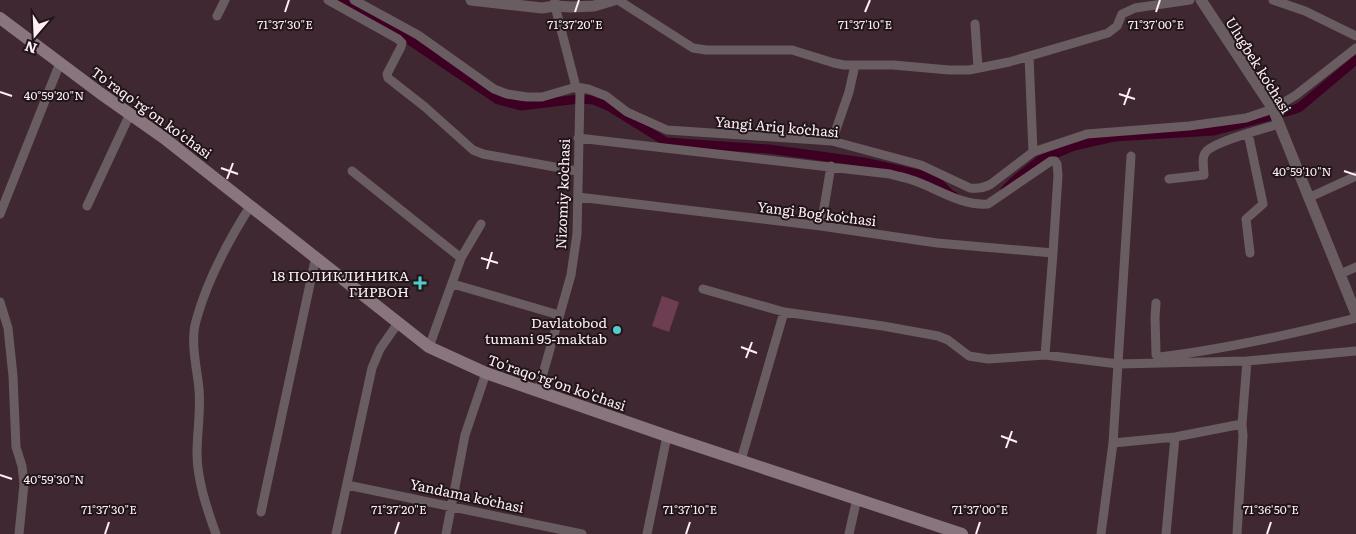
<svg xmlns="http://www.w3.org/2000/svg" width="1356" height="534" font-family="Literata,serif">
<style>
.green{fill:#6d3d52}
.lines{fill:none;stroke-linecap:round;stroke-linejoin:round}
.canal{stroke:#3d0022;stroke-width:9}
.minor{stroke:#695d62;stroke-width:9}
.tertiary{stroke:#695d62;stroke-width:11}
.secondary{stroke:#89757d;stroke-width:12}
.ticks{fill:none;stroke:#ffeef4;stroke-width:2}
.poi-dot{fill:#53cdca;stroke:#201519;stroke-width:2}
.labels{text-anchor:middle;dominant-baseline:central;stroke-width:4;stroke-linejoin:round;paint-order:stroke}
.street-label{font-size:14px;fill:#ffeef4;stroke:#201519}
.poi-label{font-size:14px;fill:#ffeef4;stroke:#201519;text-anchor:end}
.ticks-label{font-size:12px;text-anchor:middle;fill:#ffeef4;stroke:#201519;stroke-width:4;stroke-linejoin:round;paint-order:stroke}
</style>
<rect width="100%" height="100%" fill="#402832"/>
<path class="green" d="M662 296 679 302 669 332 652 326Z"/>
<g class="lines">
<path class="canal" d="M339 0 403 36 498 100 521 106 579 99 594 100 608 106 666 142 769 149 864 162 926 176 938 182 950 194 954 196
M1005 190 1015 180 1040 160 1074 146 1114 137 1214 131 1293 110 1300 107 1356 60"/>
<path class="minor" d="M328 0 398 39 402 43 401 47 387 74 388 78 425 107 473 150 483 154 577 171
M354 0 418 35 494 89 507 94 527 97H542L576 87 588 89 606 96 627 112 667 130 832 141 921 165 970 188C978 189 984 188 991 184L1033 152 1087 134 1189 126 1246 118 1273 109 1296 95 1356 48
M618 0 693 48 706 50H792L834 63 844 65H893L949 70H969L1009 62 1108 33 1117 26 1122 14 1135 8 1190 0
M1273 0 1305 11 1356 36
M217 16 225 0
M975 24 978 68
M1029 56 1033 152
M1248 133 1263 204 1246 219 1250 253
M578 138 890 174C896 176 903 177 909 179 936 187 959 206 988 204L1051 161H1055L1057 164 1058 175 1053 253 1045 355
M832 141 849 92 855 65
M352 171 461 258
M1169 179 1204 175C1204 168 1201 157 1206 152 1213 142 1266 128 1279 124
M578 197 821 226 937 243 1053 253
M1308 198 1356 176
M87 206 130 114
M0 214 60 63
M821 226 831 166
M1340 274 1356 267
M453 284 559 315
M703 289 784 312 883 326 938 336 948 340 969 356 988 359 1045 355 1118 364 1247 361 1356 351
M0 302 8 328 13 376 16 447 22 466 24 484 19 534
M1156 303 1155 317 1156 353V355L1160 357C1226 349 1291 334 1356 318
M429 347 461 258 481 224
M538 391 571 275 577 234 580 92 576 87 555 6V0
M1113 443 1175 437 1242 424
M741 460 784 312
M347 485 582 534
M261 512 316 256
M216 534C207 509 197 480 197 453 197 432 201 411 199 389 197 368 190 342 196 321 207 280 228 241 251 205
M336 534 372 368 380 349 398 323
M446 534 465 435 486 373
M647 534 667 436
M849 534 857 498
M1101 534 1113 443 1131 156
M1166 534 1175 437
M1237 534 1243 436 1242 424 1247 361"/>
<path class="tertiary" d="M471 0 542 8 555 6 571 7 594 6 614 0
M1201 0 1273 109 1356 314"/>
<path class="secondary" d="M0 18 100 93 164 138 429 347 486 373 667 436 962 534"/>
</g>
<path class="ticks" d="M285 12 289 0M575 12 579 0M865 12 870 0M1156 12 1160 0M0 92 12 96M1119 94 1135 99M1124 105 1130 88M221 168 238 174M1344 171 1356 175M227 179 233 163M481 258 498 263M487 269 492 252M741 347 757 353M746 358 752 342M1001 436 1017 442M1006 448 1012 431M0 475 12 479M105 534 109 522M395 534 399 522M686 534 690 522M976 534 980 522M1267 534 1271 522"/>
<g class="poi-dot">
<path d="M417.5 275.5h5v5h5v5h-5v5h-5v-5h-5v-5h5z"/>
<circle cx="617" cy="330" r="5"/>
</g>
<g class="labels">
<g class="street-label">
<text transform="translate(1259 65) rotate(58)">Ulugʻbek koʻchasi</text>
<text transform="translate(152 112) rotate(36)">To'raqo'rg'on ko'chasi</text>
<text transform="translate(777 126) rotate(5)">Yangi Ariq koʻchasi</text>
<text transform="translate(562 194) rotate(-88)">Nizomiy koʻchasi</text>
<text transform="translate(817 213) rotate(7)">Yangi Bogʻ koʻchasi</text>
<text transform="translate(557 382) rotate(19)">To'raqo'rg'on ko'chasi</text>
<text transform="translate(467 495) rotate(12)">Yandama koʻchasi</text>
</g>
<g class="poi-label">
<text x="409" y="275">18 ПОЛИКЛИНИКА<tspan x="409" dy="16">ГИРВОН</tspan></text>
<text x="607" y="322">Davlatobod<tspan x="607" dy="16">tumani 95-maktab</tspan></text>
</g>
</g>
<g class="ticks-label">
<text x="285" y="29">71°37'30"E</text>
<text x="575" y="29">71°37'20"E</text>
<text x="865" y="29">71°37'10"E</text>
<text x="1156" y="29">71°37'00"E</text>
<text x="54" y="100">40°59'20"N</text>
<text x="1302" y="176">40°59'10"N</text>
<text x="54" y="484">40°59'30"N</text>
<text x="109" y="514">71°37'30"E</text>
<text x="399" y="514">71°37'20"E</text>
<text x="690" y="514">71°37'10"E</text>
<text x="980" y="514">71°37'00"E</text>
<text x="1271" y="514">71°36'50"E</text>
</g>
<g transform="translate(35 35) rotate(199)" stroke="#201519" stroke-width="4" paint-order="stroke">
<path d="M0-4L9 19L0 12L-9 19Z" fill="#ffeef4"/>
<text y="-8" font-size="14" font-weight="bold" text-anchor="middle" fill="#ffeef4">N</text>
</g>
</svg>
